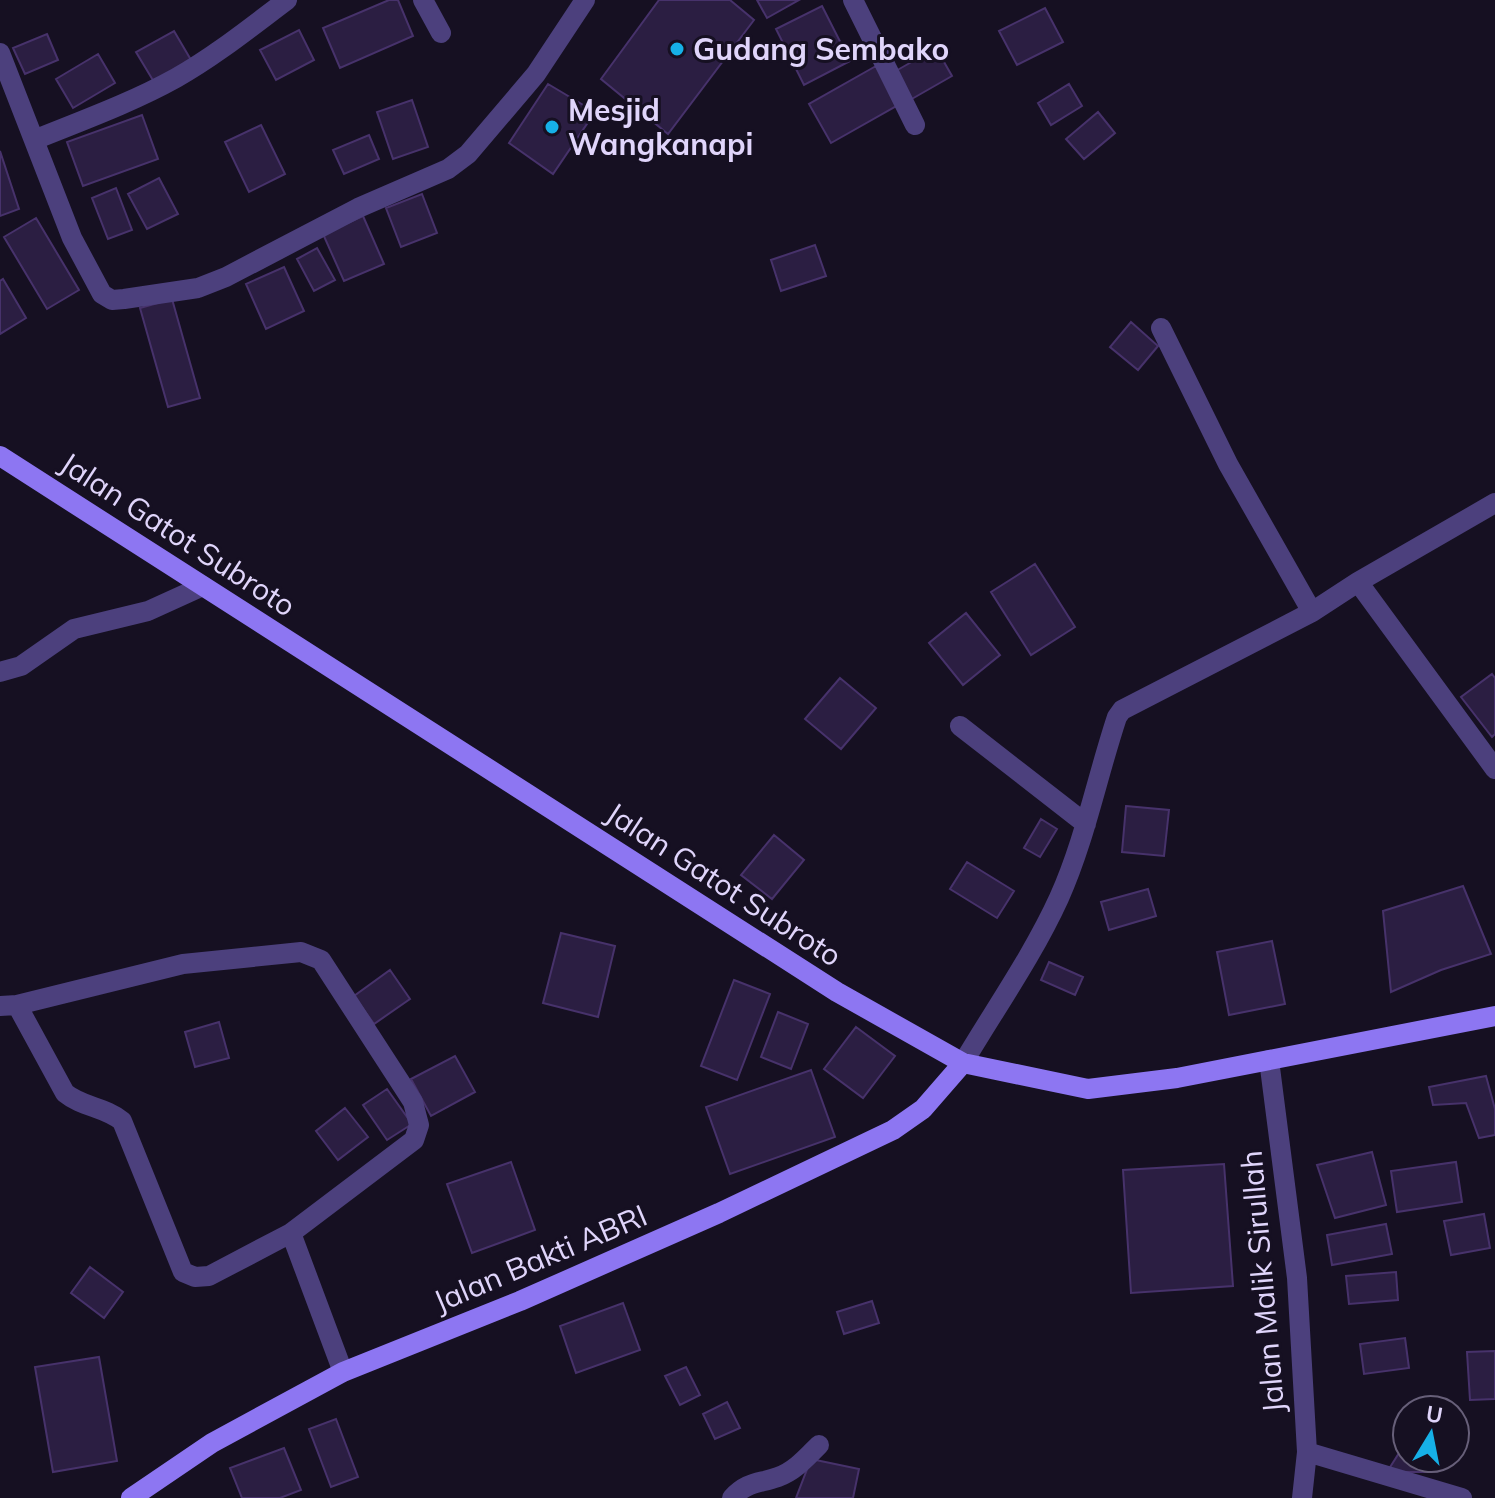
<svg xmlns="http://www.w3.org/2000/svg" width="1495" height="1498" font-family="Mulish,sans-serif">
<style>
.building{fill:#2b1e42;stroke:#47326b;stroke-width:2}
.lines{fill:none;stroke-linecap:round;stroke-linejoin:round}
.street{stroke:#4c407d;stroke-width:20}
.secondary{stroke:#8d76f2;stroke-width:20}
.poi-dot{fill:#16b0e7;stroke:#161022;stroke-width:3}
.labels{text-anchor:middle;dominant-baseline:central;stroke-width:6;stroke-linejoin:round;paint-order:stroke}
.poi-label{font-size:30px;font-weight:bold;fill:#e0d5fb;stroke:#161022;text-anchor:start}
.street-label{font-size:30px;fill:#e0d5fb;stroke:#161022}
</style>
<rect width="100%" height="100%" fill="#161022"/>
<path class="building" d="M389 0H398L413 36 340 68 323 28Z
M659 0H730L754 20 668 134 601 79Z
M757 0H799L767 18Z
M822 6 850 61 804 85 776 29Z
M1045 8 1063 42 1017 65 999 31Z
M299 30 314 60 276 80 260 50Z
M174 31 191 60 154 82 136 52Z
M47 34 58 60 25 74 13 48Z
M936 48 952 76 910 100 894 72Z
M98 54 115 83 73 108 56 79Z
M876 66 898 105 831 143 809 104Z
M548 84 595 112 553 174 509 143Z
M1069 84 1082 106 1051 125 1038 103Z
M412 100 428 147 393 159 377 112Z
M1098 112 1115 133 1084 159 1066 139Z
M142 115 158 159 83 186 67 142Z
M261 125 285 174 249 192 225 142Z
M369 135 379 159 344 174 333 150Z
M0 151 19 209 0 216Z
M159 178 178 214 147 229 128 194Z
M116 188 132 230 108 239 92 198Z
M422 194 437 233 401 247 386 208Z
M363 216 384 264 344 281 323 234Z
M36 218 79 290 47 309 4 237Z
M815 245 826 276 781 291 771 260Z
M317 248 335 280 314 291 297 259Z
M284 267 304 311 266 329 246 284Z
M3 279 26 318 0 334V281Z
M172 299 200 398 168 407 140 308Z
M1131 322 1158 346 1138 370 1110 347Z
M1035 564 1075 627 1031 655 991 592Z
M966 613 1000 655 963 685 929 643Z
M1492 674 1495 678V734L1492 737 1461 697Z
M840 678 876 708 841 749 805 719Z
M1126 806 1169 810 1164 856 1122 852Z
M1041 819 1057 829 1040 857 1024 848Z
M774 835 804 860 772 899 741 875Z
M967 862 1014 891 997 918 950 889Z
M1463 886 1491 954 1441 970 1391 992 1383 911Z
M1148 889 1156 916 1109 930 1101 902Z
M561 933 615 946 598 1017 543 1003Z
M1272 941 1285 1004 1229 1015 1217 952Z
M1049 962 1083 977 1075 995 1041 980Z
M390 970 410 999 374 1024 354 996Z
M734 980 770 994 737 1080 701 1066Z
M778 1012 808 1024 791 1069 761 1057Z
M219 1022 229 1058 195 1067 185 1032Z
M856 1027 895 1056 863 1098 824 1069Z
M455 1056 475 1092 431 1116 411 1079Z
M811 1070 835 1137 730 1174 706 1107Z
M1486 1076 1495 1109V1135L1479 1138 1466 1103 1433 1105 1429 1087Z
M387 1089 412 1124 387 1140 363 1105Z
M345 1108 368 1137 338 1160 316 1131Z
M1372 1152 1386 1205 1335 1218 1317 1165Z
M511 1162 535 1230 472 1253 447 1184Z
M1456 1162 1462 1202 1397 1212 1391 1171Z
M1224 1164 1233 1286 1131 1293 1123 1170Z
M1484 1214 1490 1248 1451 1255 1444 1221Z
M1386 1224 1392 1254 1332 1265 1327 1235Z
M90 1267 123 1292 104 1318 71 1293Z
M1396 1272 1398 1300 1349 1304 1346 1276Z
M872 1301 879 1323 844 1334 837 1312Z
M623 1303 640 1350 576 1373 560 1326Z
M1405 1338 1409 1368 1364 1374 1360 1344Z
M1495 1351V1399L1470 1400 1467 1352Z
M99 1357 117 1461 53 1472 35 1367Z
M686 1367 700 1395 680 1405 665 1376Z
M727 1402 740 1428 715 1439 703 1414Z
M336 1419 358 1477 331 1487 309 1429Z
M1406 1442 1407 1458H1434L1430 1472H1387Z
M284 1448 301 1490 280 1498H242L230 1468Z
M811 1459 859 1469 853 1498H796Z"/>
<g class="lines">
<path class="street" d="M423 0 441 33
M853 0 915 125
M0 53 72 238 102 294 112 300 124 299 198 288 226 277 358 208 448 169 468 154 536 74 585 0
M34 140C81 121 131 103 176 78 215 56 251 27 287 0
M1161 328 1228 464 1312 612
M1358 582 1495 769
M0 672 21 666 74 629 148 611 203 586
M960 726 1086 824
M17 1005 65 1093C82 1107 105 1107 122 1121L183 1272 195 1277 209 1276 291 1233 343 1372
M0 1006 17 1005 183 964 301 952 321 960 413 1102 419 1125 414 1140 291 1233
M1269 1060 1297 1278 1307 1452 1302 1498
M963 1063C995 1009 1033 955 1059 898 1085 840 1097 777 1117 717L1122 710 1312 612 1358 582 1495 503
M1307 1452 1462 1498
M732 1498C748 1481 758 1484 778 1477 795 1471 807 1457 819 1445"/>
<path class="secondary" d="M0 456 837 992 963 1063 1088 1089 1177 1078 1495 1016
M131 1498 212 1443 343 1372 520 1301 719 1213 893 1130 923 1109 963 1063"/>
</g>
<g class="poi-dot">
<circle cx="677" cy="49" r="8"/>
<circle cx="552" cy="127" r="8"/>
</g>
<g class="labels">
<g class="poi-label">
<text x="693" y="49">Gudang Sembako</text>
<text x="568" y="110">Mesjid<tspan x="568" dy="34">Wangkanapi</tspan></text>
</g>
<g class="street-label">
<text transform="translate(178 534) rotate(33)">Jalan Gatot Subroto</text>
<text transform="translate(724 884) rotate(33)">Jalan Gatot Subroto</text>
<text transform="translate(540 1258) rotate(-23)">Jalan Bakti ABRI</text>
<text transform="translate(1262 1282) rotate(-95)">Jalan Malik Sirullah</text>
</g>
</g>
<g transform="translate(1431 1434) rotate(10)"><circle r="38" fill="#161022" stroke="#675f79" stroke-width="2"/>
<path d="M0-6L14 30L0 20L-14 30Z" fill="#16b0e7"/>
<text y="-12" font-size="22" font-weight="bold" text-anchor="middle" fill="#e0d5fb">U</text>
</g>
</svg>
